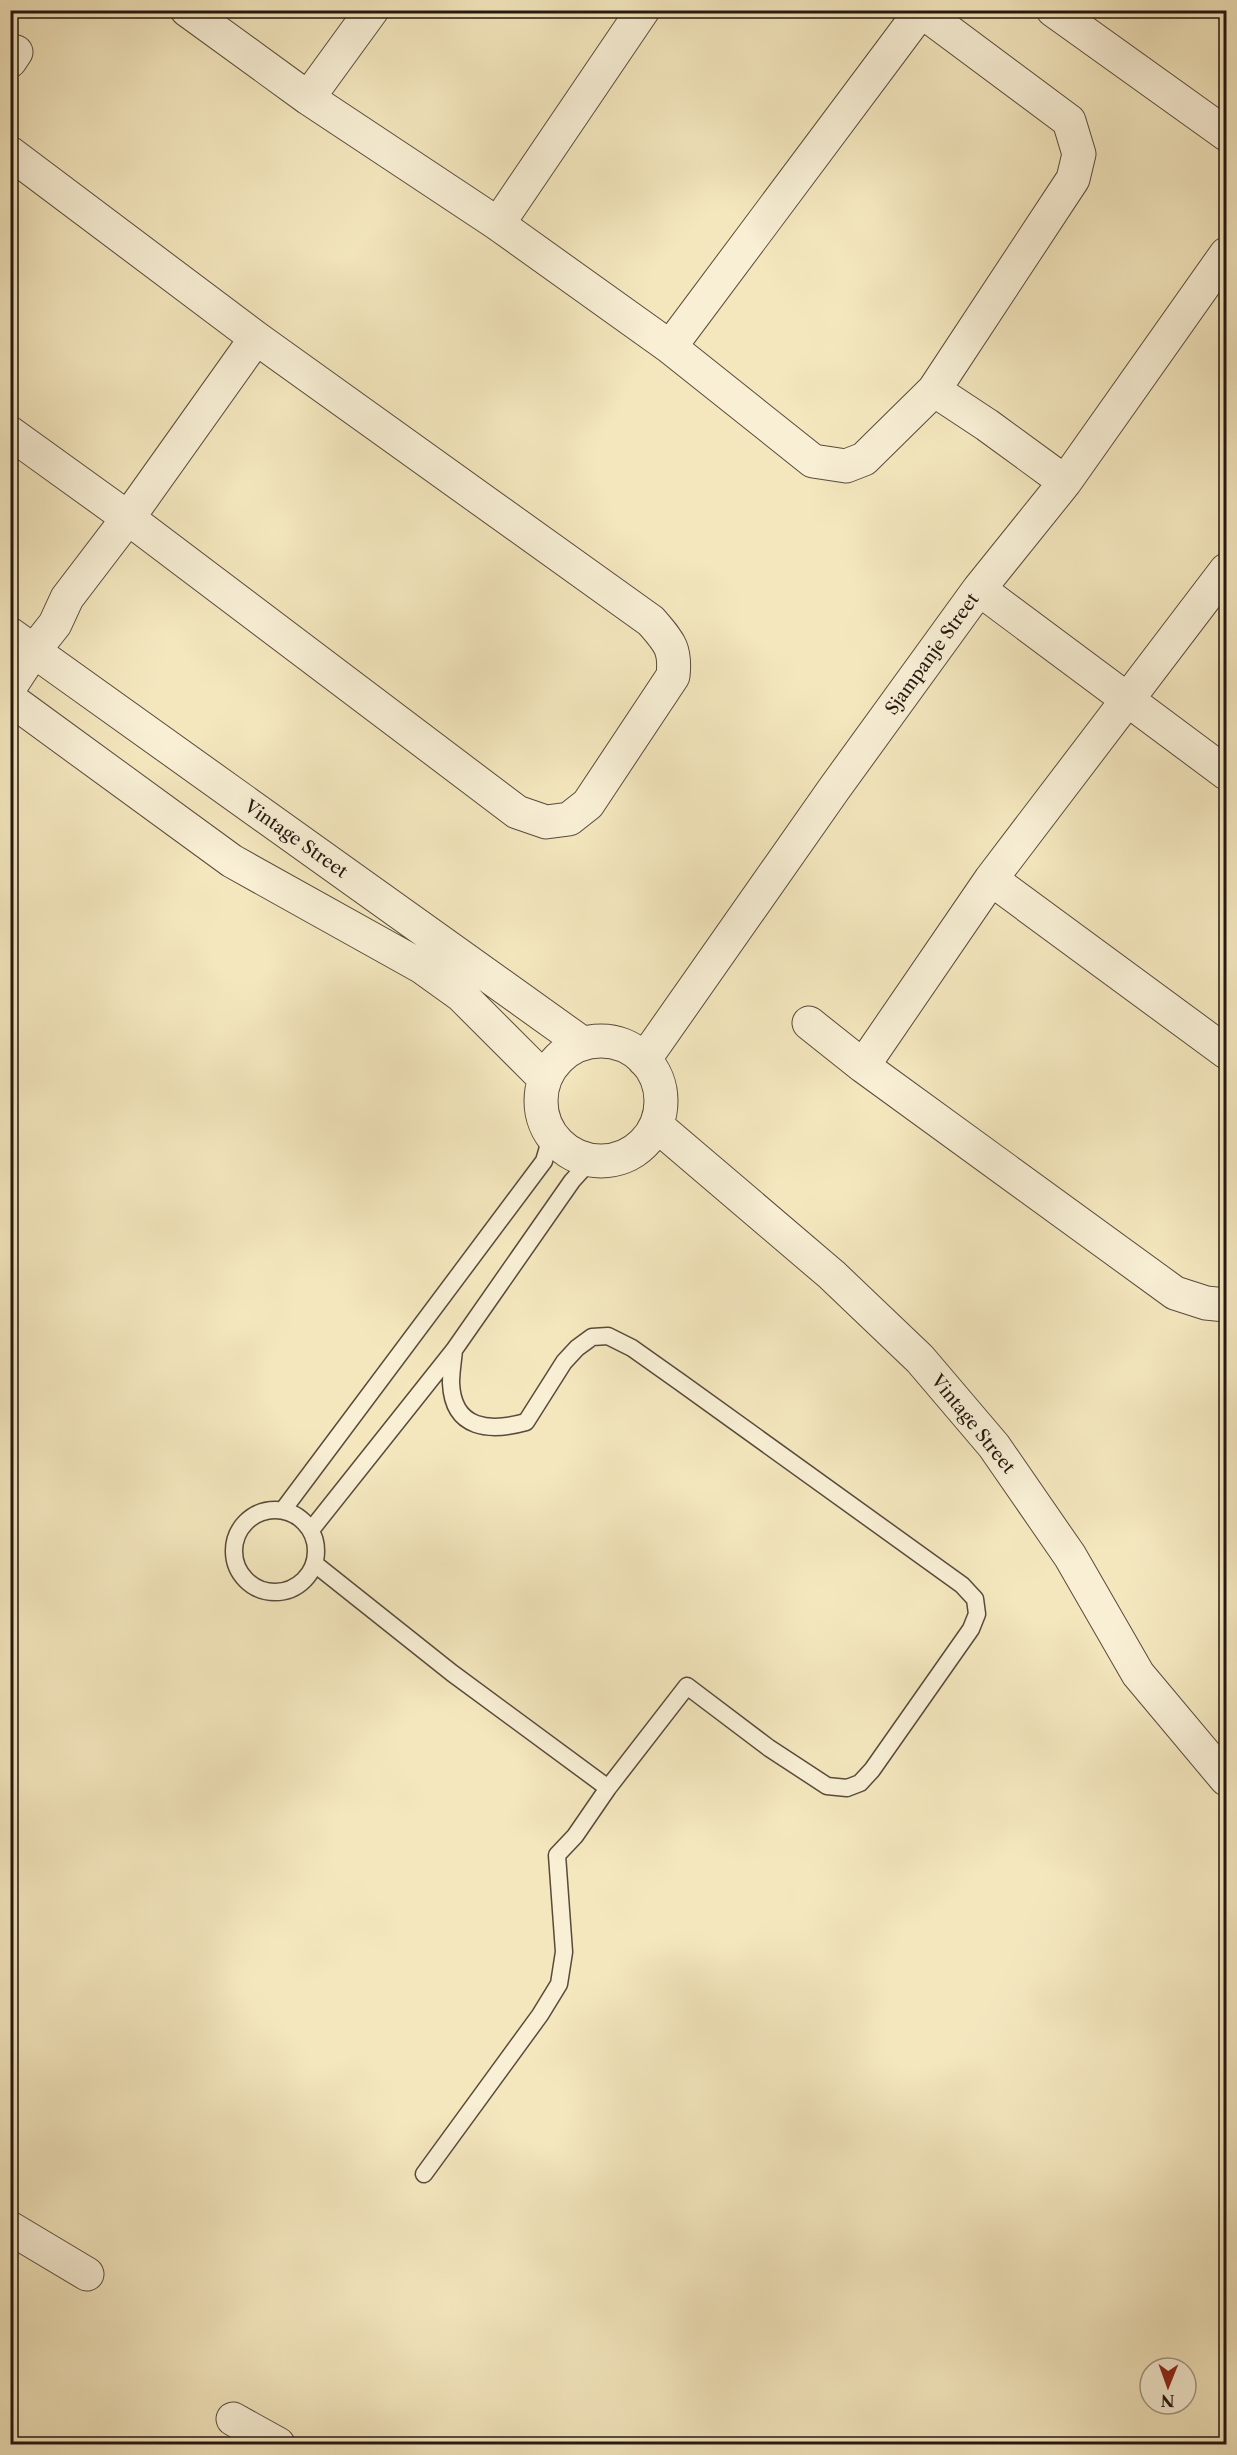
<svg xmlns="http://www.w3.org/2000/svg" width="1237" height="2455" font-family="'Libre Caslon Text',serif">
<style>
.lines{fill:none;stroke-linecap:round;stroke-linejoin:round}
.service-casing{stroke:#584b3b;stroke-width:19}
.minor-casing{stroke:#584b3b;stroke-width:35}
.service{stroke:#f8efd5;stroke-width:16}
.minor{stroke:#f8efd5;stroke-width:33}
.labels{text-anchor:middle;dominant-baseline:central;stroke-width:6;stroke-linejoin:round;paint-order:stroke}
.street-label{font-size:18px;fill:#24170f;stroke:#f8efd5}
</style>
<rect width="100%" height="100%" fill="#f4e7be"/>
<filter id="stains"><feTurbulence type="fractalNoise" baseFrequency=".00333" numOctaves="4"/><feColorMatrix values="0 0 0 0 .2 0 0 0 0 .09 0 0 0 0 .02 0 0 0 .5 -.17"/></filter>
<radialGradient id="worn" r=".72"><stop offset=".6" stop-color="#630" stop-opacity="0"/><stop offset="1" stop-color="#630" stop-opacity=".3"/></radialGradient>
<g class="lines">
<g class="service-casing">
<path id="service" d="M234 1551a41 41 0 1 1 82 0a41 41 0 1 1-82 0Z
M283 1510 544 1161 552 1134
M311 1530 454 1350 572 1181 591 1160
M315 1564 452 1673 608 1788
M424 2174 540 2015 559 1984 564 1952 557 1855 575 1836 608 1788 687 1686 769 1748 827 1786 847 1788 860 1783 872 1770 971 1629 977 1614 975 1599 962 1585 680 1382 632 1348 608 1336 592 1337 577 1348 564 1362 526 1422C490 1432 453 1430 451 1383 451 1372 453 1361 454 1350"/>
</g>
<g class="minor-casing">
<path id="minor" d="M187 10 308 98 498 224
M643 10 498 224 670 347 813 461 846 466 864 459 934 390 1073 179 1079 154 1069 121 920 10
M1053 10 1226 134
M10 61 16 52
M308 98 372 10
M10 153 256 338 651 621C669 642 676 648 673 676L588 804 569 819 546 822 517 812 128 518 10 433
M670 347 921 11
M934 390 987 425 1065 482
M979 589 1226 773
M10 634 582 1043
M10 687 33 652 55 624 67 598 128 518 256 338
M10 699 232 861 422 967 461 995 545 1079
M991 879 1226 1052
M809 1023 863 1066 1175 1293 1206 1303 1226 1305
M541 1101a60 60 0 1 1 120 0a60 60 0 1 1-120 0Z
M644 1060 834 789 979 589 1065 482 1226 254
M863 1066 991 879 1226 570
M656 1125 832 1275 920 1359 994 1446 1070 1556 1138 1674 1226 1779
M10 2228 87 2274
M233 2419 278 2444"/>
</g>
<use href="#service" class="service"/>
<use href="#minor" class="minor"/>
</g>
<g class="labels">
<g class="street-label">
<text transform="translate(932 654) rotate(-54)">Sjampanje Street</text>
<text transform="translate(296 839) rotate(35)">Vintage Street</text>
<text transform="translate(973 1424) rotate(51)">Vintage Street</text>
</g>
</g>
<rect width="1237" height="2455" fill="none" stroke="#f4e7be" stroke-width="36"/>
<rect x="12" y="12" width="1213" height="2431" fill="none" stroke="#24170f" stroke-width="3"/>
<rect x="18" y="18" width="1201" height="2419" fill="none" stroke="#24170f" stroke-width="1.5"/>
<g transform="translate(1168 2386) rotate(181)"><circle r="28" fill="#f8efd5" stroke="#a39986" stroke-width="1.5"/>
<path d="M0-4.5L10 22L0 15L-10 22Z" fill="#8f2418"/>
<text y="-9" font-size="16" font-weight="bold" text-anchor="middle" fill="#24170f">N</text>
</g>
<rect width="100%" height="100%" filter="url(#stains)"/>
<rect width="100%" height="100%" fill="url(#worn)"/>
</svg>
